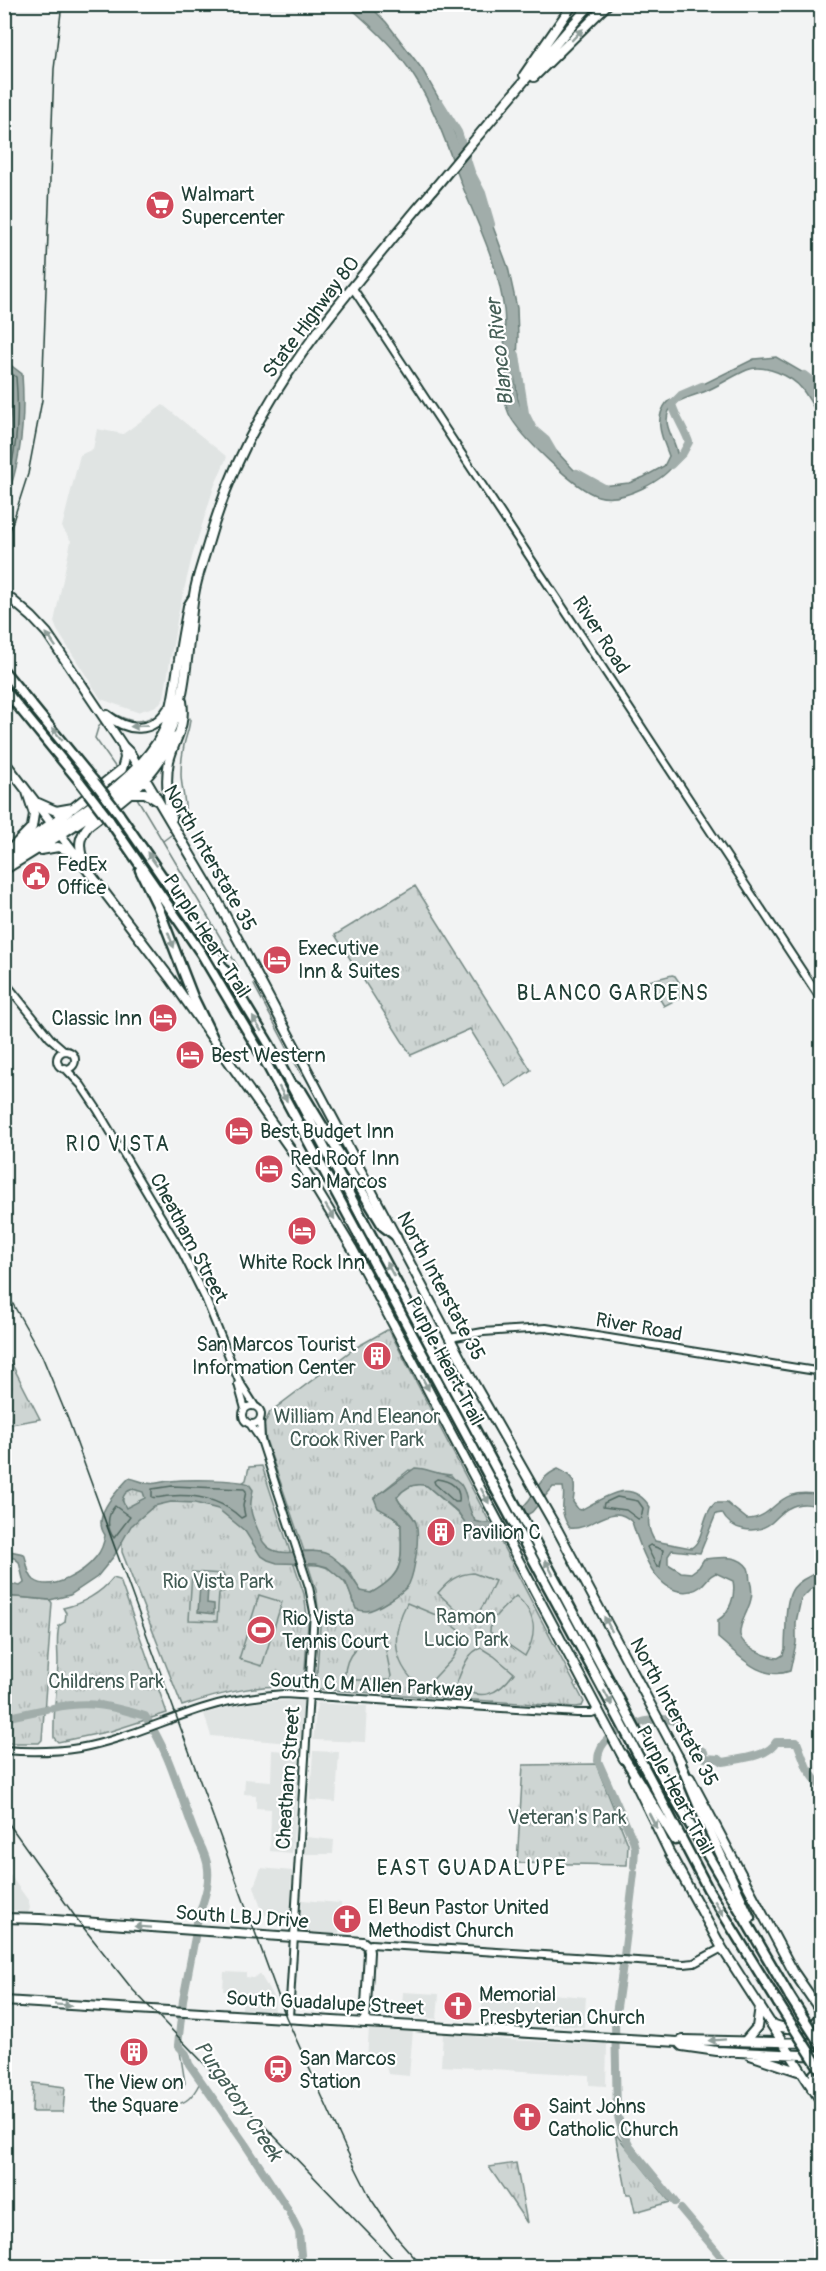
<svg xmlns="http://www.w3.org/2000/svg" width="826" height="2271" font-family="Pangolin,sans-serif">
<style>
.built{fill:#e0e4e3}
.grass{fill:url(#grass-tufts);stroke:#768984;stroke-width:1.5}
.garden{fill:#ced5d3;stroke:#768984;stroke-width:1.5}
.water{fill:#a1adaa;stroke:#6d807b;stroke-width:1.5;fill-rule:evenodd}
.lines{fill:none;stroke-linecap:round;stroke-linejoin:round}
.shore{stroke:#536a63;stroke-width:1.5}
.stream{stroke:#6d807b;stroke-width:1.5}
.river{stroke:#a1adaa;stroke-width:8}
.minor-casing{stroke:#1f3d34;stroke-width:10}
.major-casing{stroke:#1f3d34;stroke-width:12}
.highway-casing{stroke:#1f3d34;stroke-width:13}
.minor{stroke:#fff;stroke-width:6}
.major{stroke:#fff;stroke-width:8}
.highway{stroke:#fff;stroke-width:8}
.rail{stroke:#1f3d34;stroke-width:1.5}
.highway-bridge-casing{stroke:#1f3d34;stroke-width:13;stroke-linecap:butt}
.highway-bridge{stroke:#fff;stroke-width:8}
.oneway{fill:#8f9e9a}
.labels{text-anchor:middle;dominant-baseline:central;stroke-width:4.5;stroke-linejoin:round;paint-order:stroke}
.poi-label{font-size:20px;fill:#1f3d34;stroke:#fff;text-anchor:start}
.street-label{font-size:20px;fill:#1f3d34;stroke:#fff}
.park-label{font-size:20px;fill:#425b54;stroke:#fff}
.water-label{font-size:21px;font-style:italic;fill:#465f57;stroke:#fff}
.neighbourhood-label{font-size:21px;letter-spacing:1.5px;fill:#1f3d34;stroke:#fff}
</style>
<defs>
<pattern id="grass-tufts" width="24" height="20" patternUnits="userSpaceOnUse" patternTransform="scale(1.5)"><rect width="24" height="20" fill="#ced5d3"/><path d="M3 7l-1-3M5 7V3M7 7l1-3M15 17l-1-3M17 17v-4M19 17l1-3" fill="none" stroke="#b0b8b6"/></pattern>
</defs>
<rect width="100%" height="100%" fill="#f2f3f3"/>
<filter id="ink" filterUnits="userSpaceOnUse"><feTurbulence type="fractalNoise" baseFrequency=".0167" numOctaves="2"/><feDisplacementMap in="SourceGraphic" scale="12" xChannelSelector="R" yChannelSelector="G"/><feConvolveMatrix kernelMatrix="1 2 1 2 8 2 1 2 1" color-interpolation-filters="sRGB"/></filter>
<g filter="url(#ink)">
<path class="built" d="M163 405 227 457 214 487 192 557 178 615 164 697 160 703 154 707 137 712 101 699 57 630 54 622 71 541 62 527 80 455 93 449 97 429 123 434Z
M302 1700 304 1702 300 1744 211 1736 204 1714 232 1706 259 1702Z
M317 1703 367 1706 365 1742 313 1740Z
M272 1750 300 1752 292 1853 270 1851 271 1809 256 1808V1795L244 1794 245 1779 271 1781Z
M313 1751 339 1752 336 1802 310 1800Z
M306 1837 334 1840 333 1854H305Z
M4 1867 28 1900 30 1908 28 1913 5 1909Z
M261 1868 292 1871 291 1917 263 1915 254 1886Z
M302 1900 341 1903 339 1935 303 1932 300 1930Z
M224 1972 246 1973V1977L253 1978 260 1974 274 1998 275 2011 242 2009 243 1992 223 1991Z
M403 1992 439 1994 437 2019 401 2016Z
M483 1992 523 1995 551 1994 586 1997 584 2027 510 2022H481Z
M369 2028 413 2030 409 2076 388 2074 384 2058 367 2059Z
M443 2033 508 2040 607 2044 606 2086 589 2085V2075L441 2066Z"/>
<path class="grass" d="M415 886 531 1070 506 1087 470 1029 411 1055 335 935Z
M672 975 675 976 687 994 664 1006 649 981Z
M387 1330H389L490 1523 484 1524 475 1521 466 1502 465 1493 451 1475 409 1470 374 1498 401 1524C401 1553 407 1571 378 1589 373 1592 367 1596 361 1591 356 1586 354 1577 349 1572 338 1559 320 1550 304 1551L266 1440 264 1425 270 1412 355 1348Z
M4 1351H5L40 1419 5 1425Z
M262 1466 304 1594 308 1623 304 1684 303 1687C260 1683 221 1693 182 1706L122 1552 123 1495 127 1490 133 1489 217 1501 246 1480 249 1467Z
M421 1484 427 1486 458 1513 474 1533H496L584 1702 582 1706 576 1707 318 1689 316 1686 320 1626 316 1590 308 1565C332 1563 349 1581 353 1603L369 1610C405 1593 414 1588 415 1547 415 1538 417 1526 414 1519 410 1509 400 1507 397 1497L407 1486Z
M113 1578 120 1580 167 1713 111 1731 58 1742 54 1738C53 1713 57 1688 58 1663 58 1650 56 1639 59 1626L65 1622 66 1613 63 1608C82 1604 101 1593 113 1578Z
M5 1596 50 1600 52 1603 42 1740 39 1743H5Z
M596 1764 628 1844 627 1865 517 1863 523 1765Z
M33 2083 65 2087 63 2112H32Z
M615 2133 670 2202 635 2212 631 2194H627Z
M516 2163 527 2223 489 2167Z"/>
<path class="garden" d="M192 1572 223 1574 227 1585 225 1591 219 1593 217 1621 189 1620Z
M473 1573 495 1581 484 1604 475 1618 470 1619 456 1610 438 1593C448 1581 457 1574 473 1573Z
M259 1595 282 1602 262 1666 239 1659Z
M516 1596C536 1613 538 1634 525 1656L490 1632C489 1618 507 1605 516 1596Z
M407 1603 443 1618 463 1633 464 1639 453 1658 424 1689C392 1667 390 1635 407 1603Z
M383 1636 391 1676 390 1680H345C343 1655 360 1640 383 1636Z
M481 1648 494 1656 514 1673C497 1697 481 1700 455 1687 461 1674 466 1652 481 1648Z"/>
<path class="water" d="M347 5H368L373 9 386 22 422 69 443 106 482 197 508 267 517 308 518 337 516 384 518 399 525 418 574 470 602 486 629 483 644 477 664 466 669 456C662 437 653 420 667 402L754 359 776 357 807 375 821 395V421C815 410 809 398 802 389 792 376 763 363 747 370 733 376 720 385 706 391 694 396 675 399 669 411 661 428 680 444 677 460 665 481 622 503 598 496 576 490 519 435 509 414 497 388 508 340 504 310 499 268 480 229 464 190 449 153 437 112 415 78 398 50 372 26 347 5Z
M4 360 22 374C25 416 22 458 7 497L4 494Z
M415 1468C423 1468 430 1471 438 1473 472 1480 461 1495 475 1521 494 1528 517 1516 529 1500 537 1488 543 1475 558 1469 576 1477 576 1484 573 1502L578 1509 581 1510C604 1498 630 1476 650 1507 648 1519 647 1530 655 1541L691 1548C705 1540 701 1515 715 1503H727L747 1519C778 1518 774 1485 821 1495V1507C810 1504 800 1502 789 1508 782 1511 777 1518 771 1523 755 1535 731 1531 722 1513L716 1514 700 1553 672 1550 668 1556V1564L681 1572 691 1573 699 1567 704 1559C719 1558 738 1553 748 1568 750 1572 749 1576 750 1581 753 1590 752 1599 748 1608 745 1617 739 1625 740 1635 742 1647 767 1657 778 1658L783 1655 785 1649C785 1639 786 1630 786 1620 787 1589 793 1582 821 1571V1583H817L801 1599 796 1622V1643L790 1671C760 1682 739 1655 718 1638V1620C730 1613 736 1595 733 1581L716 1573C705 1577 705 1588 691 1591 655 1598 640 1546 632 1522 611 1500 593 1531 570 1528 557 1510 566 1503 563 1487H553L532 1512 496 1533 479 1534 470 1530 458 1512 427 1486C414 1482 405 1487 397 1497 400 1508 412 1511 416 1523 420 1536 415 1571 409 1584 405 1592 375 1611 366 1611 364 1611 358 1610 356 1609L346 1583 327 1567 316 1564 277 1563 268 1560 260 1555 245 1531 218 1509 195 1503 171 1502 154 1506 131 1526 114 1556 97 1577 70 1595 50 1600 5 1596V1583L20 1586 24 1583 19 1562 14 1558H5V1550L24 1554C28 1562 26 1573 34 1580 52 1593 85 1571 96 1557 102 1550 104 1543 105 1535 91 1516 117 1491 129 1478 136 1479 140 1482 147 1483 154 1485 163 1481 170 1481 186 1479 236 1479 249 1484L253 1490C249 1508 250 1513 258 1530 260 1534 261 1540 264 1543 278 1563 313 1543 331 1556 344 1565 352 1578 361 1591L371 1593C407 1573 401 1560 401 1524L398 1519 378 1508 374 1498ZM133 1489 143 1492 145 1498 126 1508 122 1500C124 1494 126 1491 133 1489Z
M200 1586 208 1588 207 1603 214 1604V1614L198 1612Z"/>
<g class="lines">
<path class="shore" d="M4 367 16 377C19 412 18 454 4 487
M4 376C17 388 7 441 4 458
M437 1479C451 1481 461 1487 459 1502H455L435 1484 434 1481Z
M172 1486 244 1489 246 1491 243 1506 245 1516 241 1518C222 1500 196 1494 170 1496 163 1496 157 1499 152 1497V1489Z
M617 1497 638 1501 643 1508 641 1518 638 1519 626 1510 603 1507 604 1503Z
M115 1506 130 1517 114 1538C107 1529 106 1516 115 1506Z
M650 1545 663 1550 660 1567H657L647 1547Z"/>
<path class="stream" d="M109 714 111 712C125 720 137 725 152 717
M102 722 98 728 95 738 116 768
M137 798 238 967
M182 826C190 810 181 791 181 774 181 764 182 755 184 745 186 735 190 728 190 718
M163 841 171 835
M254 985 302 1076
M176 2089 182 2087 185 2083 179 2045
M181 2103C191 2100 197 2089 201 2080"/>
<path class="river" d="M440 103 458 132 471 172 482 193 491 224
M516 355 525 413 533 429 546 440 553 452
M804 375 822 389
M671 465 683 453 689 442C684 428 676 418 672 404L681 395 702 386
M577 473 606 489
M53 1708C89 1700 111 1706 145 1716 169 1752 177 1786 192 1826 197 1841 207 1853 208 1869 210 1890 200 1907 196 1927
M4 1718 46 1709
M634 1866 635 1848 633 1840 598 1761C598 1755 600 1748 604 1743 616 1728 658 1713 676 1722 685 1727 686 1738 693 1744 696 1747 701 1750 704 1752L705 1758 719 1759 723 1762C738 1759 769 1757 776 1742H797L807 1768 822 1789
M195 1937 183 2000 178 2045 186 2054 189 2064 245 2144 287 2208
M624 1956 634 1873
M623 1965 615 2021 617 2113 622 2131 630 2147 675 2202
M681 2209 729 2266
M290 2214 299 2232 302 2266"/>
<g class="minor-casing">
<path id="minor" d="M352 287 822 1001
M4 981 50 1038 65 1051
M57 1060a9 9 0 1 1 18 0a9 9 0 1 1-18 0Z
M65 1068 81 1085 97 1109 182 1252 206 1300 239 1381 255 1406
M450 1338 483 1332 546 1328 822 1372
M238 1384 245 1409
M243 1415a9 9 0 1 1 18 0a9 9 0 1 1-18 0Z
M260 1420 261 1440
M250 1424 261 1440 309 1587 314 1612 289 2017
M4 1750C29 1752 54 1752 79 1748 123 1740 164 1720 207 1707 232 1699 258 1696 284 1694L577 1713H592L599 1710
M368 1946 371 1944 684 1964 694 1963 722 1948"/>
</g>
<g class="major-casing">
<path id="major" d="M524 75 573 4
M534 77 608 4
M4 593 32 617 47 633 123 746 130 753 217 900 472 1380 557 1529 681 1762
M107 715C128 732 152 734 168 709
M4 761 170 978 301 1164 352 1248 392 1322 624 1759
M132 793H145L156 800
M38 803 56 811 73 808 122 769 125 758 123 747
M172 818C168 799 165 781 169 761 175 738 186 727 182 701
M41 850 58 847 73 852
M14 852 22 844 69 811
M4 856 32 827 34 814 27 792
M82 857C78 843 80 836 89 825 124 798 155 779 172 737
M4 862C55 829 136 786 163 732 173 709 175 684 179 660 181 642 185 624 188 606L193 598
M4 870C52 840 126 798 158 752 190 707 186 647 194 595 196 581 201 567 205 554 218 507 236 461 260 419 302 344 358 281 412 215 471 145 529 73 591 4
M633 1778 669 1852 722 1948 822 2103
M690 1778 793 1971 822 2013
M4 1918 40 1919 363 1942 368 1946 369 1952 365 2023
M4 2001 678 2042 683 2040 822 2043
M772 2024C787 2030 816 2033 821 2012
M745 2041 757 2027 760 2006
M678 2042 682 2046 717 2051 822 2056
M750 2055 798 2071
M812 2089 814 2074 822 2071"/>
</g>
<g class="highway-casing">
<path id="highway" d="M4 671 93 780
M4 689 80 782
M119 814 208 943 269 1044 641 1740 790 1997
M109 820 201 953 265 1061 617 1715 708 1889 778 2003
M140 870 158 907 193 997 213 1038
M294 1086 302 1092 383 1226 396 1236
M622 1754 675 1840
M678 1757 701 1812 750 1918"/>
</g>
<use href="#minor" class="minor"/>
<use href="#major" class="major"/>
<use href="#highway" class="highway"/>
<path class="rail" d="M4 549 28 474 42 400 54 69 62 4
M4 1288 42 1356 68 1419 286 2017 346 2149 371 2199 398 2239 422 2266
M4 1817 79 1922 133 1990 400 2266"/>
<g class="highway-bridge-casing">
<path id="highway-bridge" d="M93 780 119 814
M80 782 109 820
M790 1997 822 2047
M778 2003 822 2072"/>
</g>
<use href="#highway-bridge" class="highway-bridge"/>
</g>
<defs><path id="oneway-solid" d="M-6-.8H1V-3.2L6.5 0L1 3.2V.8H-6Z" transform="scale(1.5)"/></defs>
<g class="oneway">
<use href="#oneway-solid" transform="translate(577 35) rotate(-46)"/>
<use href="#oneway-solid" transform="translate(51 640) rotate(-125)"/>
<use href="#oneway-solid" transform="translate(139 726) rotate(175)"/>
<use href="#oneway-solid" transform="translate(57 734) rotate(-129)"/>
<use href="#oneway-solid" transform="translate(152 859) rotate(-125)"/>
<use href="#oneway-solid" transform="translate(171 940) rotate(69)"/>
<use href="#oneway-solid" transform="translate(257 1024) rotate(-121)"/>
<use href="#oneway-solid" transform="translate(283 1094) rotate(61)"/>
<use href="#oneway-solid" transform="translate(330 1212) rotate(58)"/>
<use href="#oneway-solid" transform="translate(390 1269) rotate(-118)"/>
<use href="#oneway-solid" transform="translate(425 1383) rotate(62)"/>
<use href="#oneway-solid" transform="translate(485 1496) rotate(62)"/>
<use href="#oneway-solid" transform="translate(549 1567) rotate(-118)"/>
<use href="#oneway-solid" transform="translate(608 1624) rotate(-118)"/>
<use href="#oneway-solid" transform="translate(608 1698) rotate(61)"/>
<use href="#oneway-solid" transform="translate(653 1821) rotate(62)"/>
<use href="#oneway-solid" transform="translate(719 1908) rotate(59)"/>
<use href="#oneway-solid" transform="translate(143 1927) rotate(-176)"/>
<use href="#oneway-solid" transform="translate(63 2005) rotate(4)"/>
<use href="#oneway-solid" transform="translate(717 2040) rotate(176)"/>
</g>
</g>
<defs>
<g id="supermarket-disc" transform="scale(1.5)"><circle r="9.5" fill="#d1495b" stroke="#fff"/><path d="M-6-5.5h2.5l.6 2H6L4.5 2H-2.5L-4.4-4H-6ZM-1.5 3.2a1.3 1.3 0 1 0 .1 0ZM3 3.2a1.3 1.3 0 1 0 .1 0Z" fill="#fff"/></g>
<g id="civic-disc" transform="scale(1.5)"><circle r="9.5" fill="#d1495b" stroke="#fff"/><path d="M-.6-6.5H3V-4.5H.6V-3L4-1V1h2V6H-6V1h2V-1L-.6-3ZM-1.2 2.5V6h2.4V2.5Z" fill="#fff"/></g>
<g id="hotel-disc" transform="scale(1.5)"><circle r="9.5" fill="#d1495b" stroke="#fff"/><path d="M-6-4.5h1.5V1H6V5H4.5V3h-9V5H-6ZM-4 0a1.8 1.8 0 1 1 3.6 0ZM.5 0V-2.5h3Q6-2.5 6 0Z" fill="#fff"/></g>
<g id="building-disc" transform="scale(1.5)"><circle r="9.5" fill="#d1495b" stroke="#fff"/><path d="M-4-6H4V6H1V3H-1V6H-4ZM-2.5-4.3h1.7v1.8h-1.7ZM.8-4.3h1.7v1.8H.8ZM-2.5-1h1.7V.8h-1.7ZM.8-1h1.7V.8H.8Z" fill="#fff"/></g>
<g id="stadium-disc" transform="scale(1.5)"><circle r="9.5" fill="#d1495b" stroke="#fff"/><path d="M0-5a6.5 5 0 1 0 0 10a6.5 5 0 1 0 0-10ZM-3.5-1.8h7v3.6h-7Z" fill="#fff"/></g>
<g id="church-disc" transform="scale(1.5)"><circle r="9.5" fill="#d1495b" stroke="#fff"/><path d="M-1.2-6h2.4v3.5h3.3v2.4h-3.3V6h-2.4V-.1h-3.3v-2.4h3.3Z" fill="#fff"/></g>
<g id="station-disc" transform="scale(1.5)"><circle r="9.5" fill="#d1495b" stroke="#fff"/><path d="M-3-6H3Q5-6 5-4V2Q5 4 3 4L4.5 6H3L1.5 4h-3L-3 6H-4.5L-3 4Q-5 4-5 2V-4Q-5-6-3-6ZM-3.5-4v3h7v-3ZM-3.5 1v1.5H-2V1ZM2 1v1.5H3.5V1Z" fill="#fff"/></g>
</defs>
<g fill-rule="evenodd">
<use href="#supermarket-disc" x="160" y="205"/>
<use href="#civic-disc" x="36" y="876"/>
<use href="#hotel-disc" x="277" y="960"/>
<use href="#hotel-disc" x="163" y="1018"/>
<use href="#hotel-disc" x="190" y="1055"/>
<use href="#hotel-disc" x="239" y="1131"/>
<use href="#hotel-disc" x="269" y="1169"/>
<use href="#hotel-disc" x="302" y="1231"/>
<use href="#building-disc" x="377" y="1356"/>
<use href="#building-disc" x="441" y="1532"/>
<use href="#stadium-disc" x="261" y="1630"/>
<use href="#church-disc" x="347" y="1919"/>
<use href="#church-disc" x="458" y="2006"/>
<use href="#building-disc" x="134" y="2052"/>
<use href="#station-disc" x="278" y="2069"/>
<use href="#church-disc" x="527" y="2117"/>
</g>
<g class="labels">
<g class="poi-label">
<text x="181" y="194">Walmart<tspan x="181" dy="23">Supercenter</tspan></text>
<text x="57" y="864">FedEx<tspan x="57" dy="23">Office</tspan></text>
<text x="298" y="948">Executive<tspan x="298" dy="23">Inn &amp; Suites</tspan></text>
<text x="142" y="1018" text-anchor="end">Classic Inn</text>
<text x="211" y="1055">Best Western</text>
<text x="260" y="1131">Best Budget Inn</text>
<text x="290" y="1158">Red Roof Inn<tspan x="290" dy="23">San Marcos</tspan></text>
<text x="302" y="1262" text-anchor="middle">White Rock Inn</text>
<text x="356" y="1344" text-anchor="end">San Marcos Tourist<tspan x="356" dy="23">Information Center</tspan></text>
<text x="462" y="1532">Pavilion C</text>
<text x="282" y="1618">Rio Vista<tspan x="282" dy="23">Tennis Court</tspan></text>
<text x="368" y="1907">El Beun Pastor United<tspan x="368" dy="23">Methodist Church</tspan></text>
<text x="479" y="1994">Memorial<tspan x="479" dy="23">Presbyterian Church</tspan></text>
<text x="299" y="2058">San Marcos<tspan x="299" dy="23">Station</tspan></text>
<text x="134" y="2082" text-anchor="middle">The View on<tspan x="134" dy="23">the Square</tspan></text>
<text x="548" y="2106">Saint Johns<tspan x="548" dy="23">Catholic Church</tspan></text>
</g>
<g class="street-label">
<text transform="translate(311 317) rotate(-53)">State Highway 80</text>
<text transform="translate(601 635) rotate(57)">River Road</text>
<text transform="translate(210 858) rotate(60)">North Interstate 35</text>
<text transform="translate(207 936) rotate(57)">Purple Heart Trail</text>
<text transform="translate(189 1238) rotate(62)">Cheatham Street</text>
<text transform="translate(441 1286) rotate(62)">North Interstate 35</text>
<text transform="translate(639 1327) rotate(10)">River Road</text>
<text transform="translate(445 1361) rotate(62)">Purple Heart Trail</text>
<text transform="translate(371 1685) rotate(3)">South C M Allen Parkway</text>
<text transform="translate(674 1712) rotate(62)">North Interstate 35</text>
<text transform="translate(288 1778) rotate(-86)">Cheatham Street</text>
<text transform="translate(675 1790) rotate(62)">Purple Heart Trail</text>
<text transform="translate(242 1917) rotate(4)">South LBJ Drive</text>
<text transform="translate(325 2003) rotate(3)">South Guadalupe Street</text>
</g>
<g class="park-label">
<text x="357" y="1416">William And Eleanor<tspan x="357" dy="23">Crook River Park</tspan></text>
<text x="218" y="1581">Rio Vista Park</text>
<text x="466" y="1616">Ramon<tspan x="466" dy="23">Lucio Park</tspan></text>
<text x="106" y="1681">Childrens Park</text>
<text x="567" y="1817">Veteran's Park</text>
</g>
<g class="water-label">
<text transform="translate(500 352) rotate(-97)">Blanco River</text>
<text transform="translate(238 2101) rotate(56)">Purgatory Creek</text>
</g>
<g class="neighbourhood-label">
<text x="613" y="993">BLANCO GARDENS</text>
<text x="118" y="1144">RIO VISTA</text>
<text x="472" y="1868">EAST GUADALUPE</text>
</g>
</g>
<rect width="826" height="2271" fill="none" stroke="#fff" stroke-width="24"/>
<rect x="12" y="12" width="802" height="2247" fill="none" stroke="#1f3d34" stroke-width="2" filter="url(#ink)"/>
</svg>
